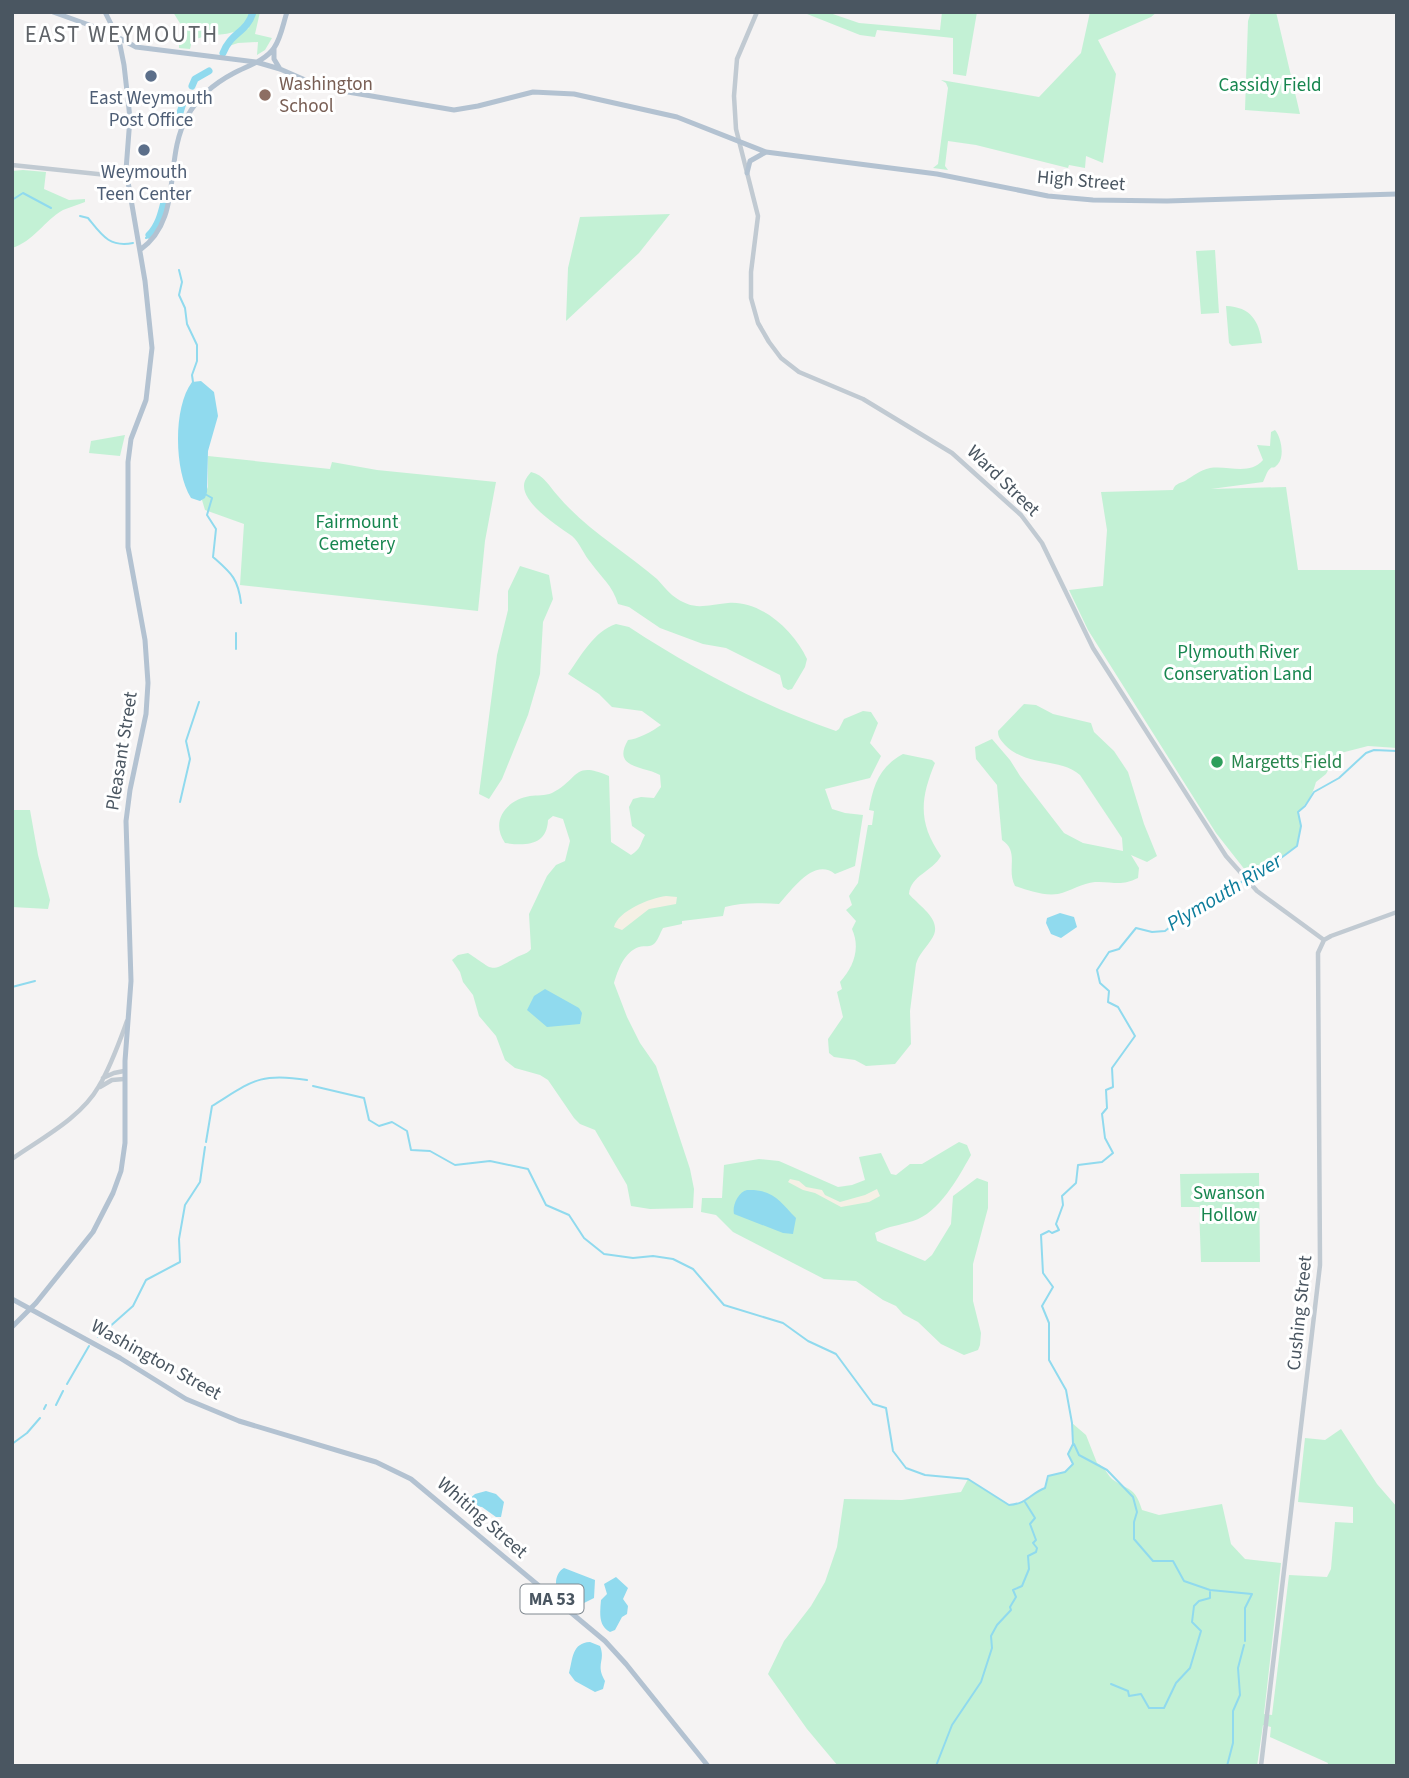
<svg xmlns="http://www.w3.org/2000/svg" width="1409" height="1778" font-family="'Source Sans 3',sans-serif">
<style>
.green{fill:#c3f1d5}
.sand{fill:#f5f0e5}
.water{fill:#90daee}
.lines{fill:none;stroke-linecap:round;stroke-linejoin:round}
.stream{stroke:#90daee;stroke-width:2}
.river{stroke:#90daee;stroke-width:7}
.minor{stroke:#c1cad2;stroke-width:4.5}
.major{stroke:#b3c2d1;stroke-width:5}
.service-dot{fill:#5c6f8a;stroke:#fff;stroke-width:2.5}
.education-dot{fill:#8d6e63;stroke:#fff;stroke-width:2.5}
.leisure-dot{fill:#2e9e5b;stroke:#fff;stroke-width:2.5}
.labels{text-anchor:middle;dominant-baseline:central;stroke-width:6;stroke-linejoin:round;paint-order:stroke}
.shield{fill:#fff;stroke:#808990;stroke-width:2}
.shield-label{font-size:18px;font-weight:bold;fill:#4a5661}
.education-label{font-size:19px;fill:#785e54;stroke:#fff;text-anchor:start}
.park-label{font-size:19px;fill:#17864f;stroke:#fff}
.service-label{font-size:19px;fill:#4e5e75;stroke:#fff}
.street-label{font-size:19px;fill:#4a5661;stroke:#fff}
.leisure-label{font-size:19px;fill:#27864d;stroke:#fff;text-anchor:start}
.water-label{font-size:21px;font-style:italic;fill:#0c7c9b;stroke:#fff}
.quarter-label{font-size:23px;letter-spacing:2px;fill:#5f6368;stroke:#fff}
</style>
<rect width="100%" height="100%" fill="#f5f3f3"/>
<path class="green" d="M173 12H252C242 43 215 29 192 41L190 49 179 48V39L186 33Z
M254 12H260L255 34 272 38 265 50 257 55 258 42 238 43 226 47 229 41 246 27 248 29Z
M802 12H827L859 23 940 30 942 12H977L966 76 953 74V38L877 30 875 37 860 35Z
M1090 12H1157L1151 17 1098 40 1116 74 1103 163 1086 156 1085 168 1069 165 1068 168 976 145 948 141 945 166 948 170 933 168 938 164 948 88 946 83 941 80 1039 97 1081 53Z
M1251 12H1276L1300 114 1245 110 1248 21Z
M23 170 46 172 44 189 69 200 85 199V202C78 205 70 207 63 210 45 220 33 242 12 248V171Z
M670 214 639 253 566 321 568 268 580 217Z
M1215 250 1219 313 1201 314 1196 251Z
M1226 306C1251 307 1259 321 1262 343L1232 346 1229 343Z
M1275 430C1281 437 1285 456 1278 464 1271 472 1274 463 1268 471 1266 474 1265 478 1263 482L1211 489 1286 487 1298 570H1397V748L1368 746 1337 754 1326 774 1316 782C1313 794 1307 803 1298 812L1301 826 1297 846 1286 855 1268 862 1249 875 1216 833 1088 630 1069 590 1103 586 1107 530 1101 492 1173 490C1175 484 1178 484 1185 481 1193 476 1200 470 1210 468 1228 465 1249 476 1263 460L1257 445 1270 446 1271 432Z
M125 435 120 456 89 453 91 441Z
M208 456 330 469 332 462 377 470 496 482 485 541 478 611 240 585 244 524 205 510 202 500 208 487Z
M531 472C544 475 549 486 558 496 586 529 624 551 657 579 662 584 666 590 672 595 694 612 704 605 728 603 761 600 794 631 807 659L805 667 792 689 788 690 783 687 780 675 726 648 703 644 660 628 629 607 618 604C613 586 601 577 591 563 584 555 580 543 572 536 558 526 524 505 524 486 524 480 528 476 531 472Z
M520 566 549 575 553 599 543 622 540 674 528 715 502 779 489 799 479 794 497 655 508 610V591Z
M616 624 629 627C693 669 763 706 836 731L839 729 844 719 863 711 871 712 878 723 870 743 881 756 870 778 825 789 832 809 845 813 863 815 855 866 835 874C814 857 792 890 779 904 760 903 743 902 725 907L723 916 682 921V924L663 928C660 933 659 938 655 943 650 948 645 945 639 947 624 952 618 970 614 983L627 1017 640 1043 656 1066 690 1169 694 1189 693 1208 650 1209 631 1206 627 1185 595 1130 580 1124 574 1118 548 1080 540 1075 515 1068 505 1060 496 1036 479 1016 473 995 463 982 460 972 452 960 458 955 468 953C496 971 488 973 517 957 523 954 527 954 531 949L529 914 547 876 556 865 565 861 570 841 563 819 553 816 548 820C547 846 525 846 505 843 490 821 506 800 530 796 537 795 545 796 552 793 579 780 572 760 609 776L611 842 631 855C641 849 640 844 645 835L632 826 629 807 633 799 641 797 654 798 661 787 660 775C645 766 611 769 628 740 636 740 653 731 661 725L642 711 612 707 599 694 568 674C581 656 594 631 616 624Z
M1024 704 1036 705 1053 714 1091 723 1094 732 1114 751 1128 772 1144 824 1157 856 1147 862 1131 855 1139 868 1138 878C1120 887 1113 881 1095 882 1082 883 1071 891 1058 894 1044 896 1029 891 1015 886 1006 869 1020 852 1002 840L997 785 976 759 975 747 992 739 1010 760 1020 776 1064 833 1083 843 1123 851 1122 838 1080 775C1059 757 1028 768 1005 745 1001 740 998 738 998 731Z
M903 754 932 760 935 763C920 799 918 823 941 856 932 872 911 875 909 894 920 907 945 921 931 940 925 949 919 954 916 964L910 1011 911 1044 895 1064 866 1066 855 1060 834 1057 829 1053 828 1039 843 1017 837 992 842 989 840 982C853 968 861 949 852 929L856 921 846 910 852 905 849 896 858 883 868 825H872L874 811 869 810C873 786 879 767 903 754Z
M12 810H30L38 855 50 900 48 909 12 907Z
M959 1142 967 1145 971 1155C958 1178 939 1213 913 1221 898 1226 891 1225 875 1233L877 1241 925 1261 932 1255 951 1224 953 1196 977 1178 988 1182V1208L973 1264V1301L981 1333 980 1345 978 1350 964 1355 941 1344 918 1322 903 1314 896 1306 883 1300 856 1281 824 1279 733 1232 716 1215 701 1212 702 1198H722L724 1165 759 1159 779 1161 838 1187 852 1185 865 1180 859 1157 881 1153 891 1174 896 1175 910 1164H922Z
M1259 1173 1260 1262H1201L1199 1207H1181L1180 1174Z
M1072 1423 1086 1435 1097 1463C1105 1467 1106 1473 1112 1479 1128 1491 1135 1486 1142 1510L1159 1515 1222 1504 1231 1544 1245 1559 1281 1563 1264 1714 1272 1715 1289 1575 1327 1577 1331 1569 1335 1522 1353 1523V1507L1298 1502 1305 1438 1325 1440 1341 1429 1377 1484 1397 1507V1766H1327L1328 1763 1270 1737 1271 1727 1263 1725 1257 1766H838L807 1729 768 1674 784 1641 811 1606 825 1582 837 1547 844 1499 902 1500 961 1492 968 1479 1009 1505C1027 1504 1031 1494 1045 1488L1049 1476 1065 1472 1072 1466 1073 1463 1068 1452 1073 1445Z"/>
<path class="sand" d="M666 896 677 897 676 904 649 909 622 930 614 927C618 911 650 898 666 896Z
M790 1179 799 1181 806 1187 822 1190 825 1195 840 1202 865 1195 877 1189 880 1196 869 1202 841 1207 815 1193 803 1190 788 1182Z"/>
<path class="water" d="M201 381 214 392 218 416 208 451 207 492 205 498 200 501 191 498C174 471 173 407 192 382Z
M1060 913 1074 917 1077 927 1061 938 1051 934 1046 923 1047 918Z
M545 989 579 1008 582 1013 580 1024 547 1027 527 1010 534 996Z
M747 1190C774 1189 780 1202 796 1218L793 1234 783 1233 734 1214C732 1206 738 1192 747 1190Z
M486 1491 496 1494 504 1502 501 1517H496L482 1507 469 1505 467 1501 475 1494Z
M564 1568 595 1580 594 1598 578 1606 559 1594C554 1586 555 1573 564 1568Z
M616 1577 628 1588 623 1599 628 1606 627 1614 622 1617 615 1630 610 1632C598 1626 600 1612 601 1600L607 1594 604 1584Z
M590 1642 600 1646C606 1661 595 1664 605 1681L603 1689 595 1692 575 1681 569 1673C573 1658 572 1643 590 1642Z"/>
<g class="lines">
<path class="stream" d="M12 200 23 193 51 208
M80 216 88 218C101 234 109 248 133 243
M146 238 150 236
M179 270 182 282 179 295 185 308 187 324 197 345V361L192 375 193 382
M205 494 212 498 207 515 216 529 213 557C231 573 238 578 241 603
M236 633V649
M180 802 190 759 186 741 199 702
M12 987 35 981
M313 1086 364 1098 369 1120 379 1126 392 1122 407 1131 411 1150 430 1151 455 1165 490 1161 528 1169 546 1205 569 1215 584 1238 604 1254 633 1258 653 1256 673 1259 693 1269 724 1305 783 1323 808 1341 836 1354 873 1404 886 1408 893 1451 906 1468 925 1475 968 1479 1009 1505C1027 1504 1031 1493 1045 1488L1048 1476 1065 1472 1073 1464 1068 1454 1073 1444 1072 1423 1066 1390 1049 1360V1323L1042 1306 1053 1287 1043 1273 1041 1235 1049 1231 1052 1233 1059 1230 1056 1224 1063 1205 1062 1196 1076 1183 1078 1165 1102 1162 1113 1153 1105 1138 1102 1114 1107 1108 1106 1090 1113 1087 1112 1068 1135 1036 1118 1007 1108 1002 1109 991 1100 983 1097 970 1109 952 1119 949 1136 928 1152 932 1165 931 1188 913 1202 909 1206 901 1213 897 1232 889 1261 867 1277 861 1297 846 1301 826 1298 812 1305 806 1314 792 1339 778 1366 753 1374 750 1397 751
M206 1142 212 1106C251 1082 259 1072 307 1080
M98 1337 133 1306 146 1280 180 1262 179 1239 185 1205 200 1182 205 1147
M67 1384 89 1346
M56 1405 63 1391
M44 1409 46 1405
M12 1444 27 1433 40 1418
M1074 1444 1079 1455 1107 1470 1133 1497 1137 1512 1134 1522V1539L1153 1561H1173L1184 1581 1210 1590 1252 1594 1245 1608V1641
M1111 1684 1128 1691 1129 1696 1141 1694 1149 1708H1164L1176 1683 1190 1668 1201 1631 1192 1622 1194 1606 1199 1601 1210 1598V1592
M936 1766 952 1725 981 1682 992 1648 991 1636 997 1625 1011 1610 1010 1607 1016 1597 1013 1590 1022 1586 1029 1569 1028 1556 1036 1552 1037 1548 1033 1543 1036 1540 1030 1524 1035 1518 1025 1502
M1227 1766 1233 1743V1711L1240 1695 1238 1668 1244 1645"/>
<path class="river" d="M223 53C231 32 247 33 253 12
M192 86 195 79 209 71
M178 119 183 103
M149 235C160 224 162 209 166 194"/>
<path class="minor" d="M757 12 737 59 734 96 736 129 758 216 751 272V298L758 323 769 342 781 358 799 372 863 399 952 453 1021 515 1042 543 1093 648 1226 856 1257 891 1324 940
M12 165 126 177
M103 1078 114 1073 124 1071
M100 1087 112 1080 124 1079
M12 1159C42 1138 81 1118 99 1086 111 1066 119 1043 127 1021
M1261 1766 1320 1265 1318 953 1324 940 1331 936 1397 912"/>
<path class="major" d="M53 12 106 31 136 47 256 62 280 69 312 83 342 91 454 110 478 106 533 92 574 94 677 117 766 152 937 174 1048 196 1093 200 1167 201 1397 194
M274 49V59L280 69
M747 173 750 161 766 152
M140 250C184 219 163 159 187 117 197 98 215 83 234 73 247 66 265 61 274 48 281 38 283 24 287 12
M12 1299 120 1358 186 1399 239 1421 376 1462 411 1479 605 1641 626 1664 708 1766
M12 1327 36 1303 93 1232 113 1193 121 1171 125 1143V1061L131 981 126 821 130 790 146 714 148 683 145 640 128 547V462L131 439 146 400 152 348 145 281 126 170 130 118 124 65 119 40 105 12"/>
</g>
<g class="service-dot">
<circle cx="151" cy="76" r="7"/>
<circle cx="144" cy="150" r="7"/>
</g>
<circle class="education-dot" cx="265" cy="95" r="7"/>
<circle class="leisure-dot" cx="1217" cy="762" r="7"/>
<g class="labels">
<rect class="shield" x="520.5" y="1584.5" width="63" height="29" rx="5"/>
<g class="shield-label">
<text x="552" y="1599">MA 53</text>
</g>
<g class="education-label">
<text x="279" y="84">Washington<tspan x="279" dy="22">School</tspan></text>
</g>
<g class="park-label">
<text x="1270" y="85">Cassidy Field</text>
<text x="357" y="522">Fairmount<tspan x="357" dy="22">Cemetery</tspan></text>
<text x="1238" y="652">Plymouth River<tspan x="1238" dy="22">Conservation Land</tspan></text>
<text x="1229" y="1193">Swanson<tspan x="1229" dy="22">Hollow</tspan></text>
</g>
<g class="service-label">
<text x="151" y="98">East Weymouth<tspan x="151" dy="22">Post Office</tspan></text>
<text x="144" y="172">Weymouth<tspan x="144" dy="22">Teen Center</tspan></text>
</g>
<g class="street-label">
<text transform="translate(1081 181) rotate(5)">High Street</text>
<text transform="translate(1003 481) rotate(44)">Ward Street</text>
<text transform="translate(122 751) rotate(-81)">Pleasant Street</text>
<text transform="translate(1300 1313) rotate(-84)">Cushing Street</text>
<text transform="translate(156 1360) rotate(29)">Washington Street</text>
<text transform="translate(482 1518) rotate(41)">Whiting Street</text>
</g>
<g class="leisure-label">
<text x="1231" y="762">Margetts Field</text>
</g>
<g class="water-label">
<text transform="translate(1224 892) rotate(-31)">Plymouth River</text>
</g>
<g class="quarter-label">
<text x="122" y="34">EAST WEYMOUTH</text>
</g>
</g>
<rect width="1409" height="1778" fill="none" stroke="#4a5661" stroke-width="28"/>
</svg>
